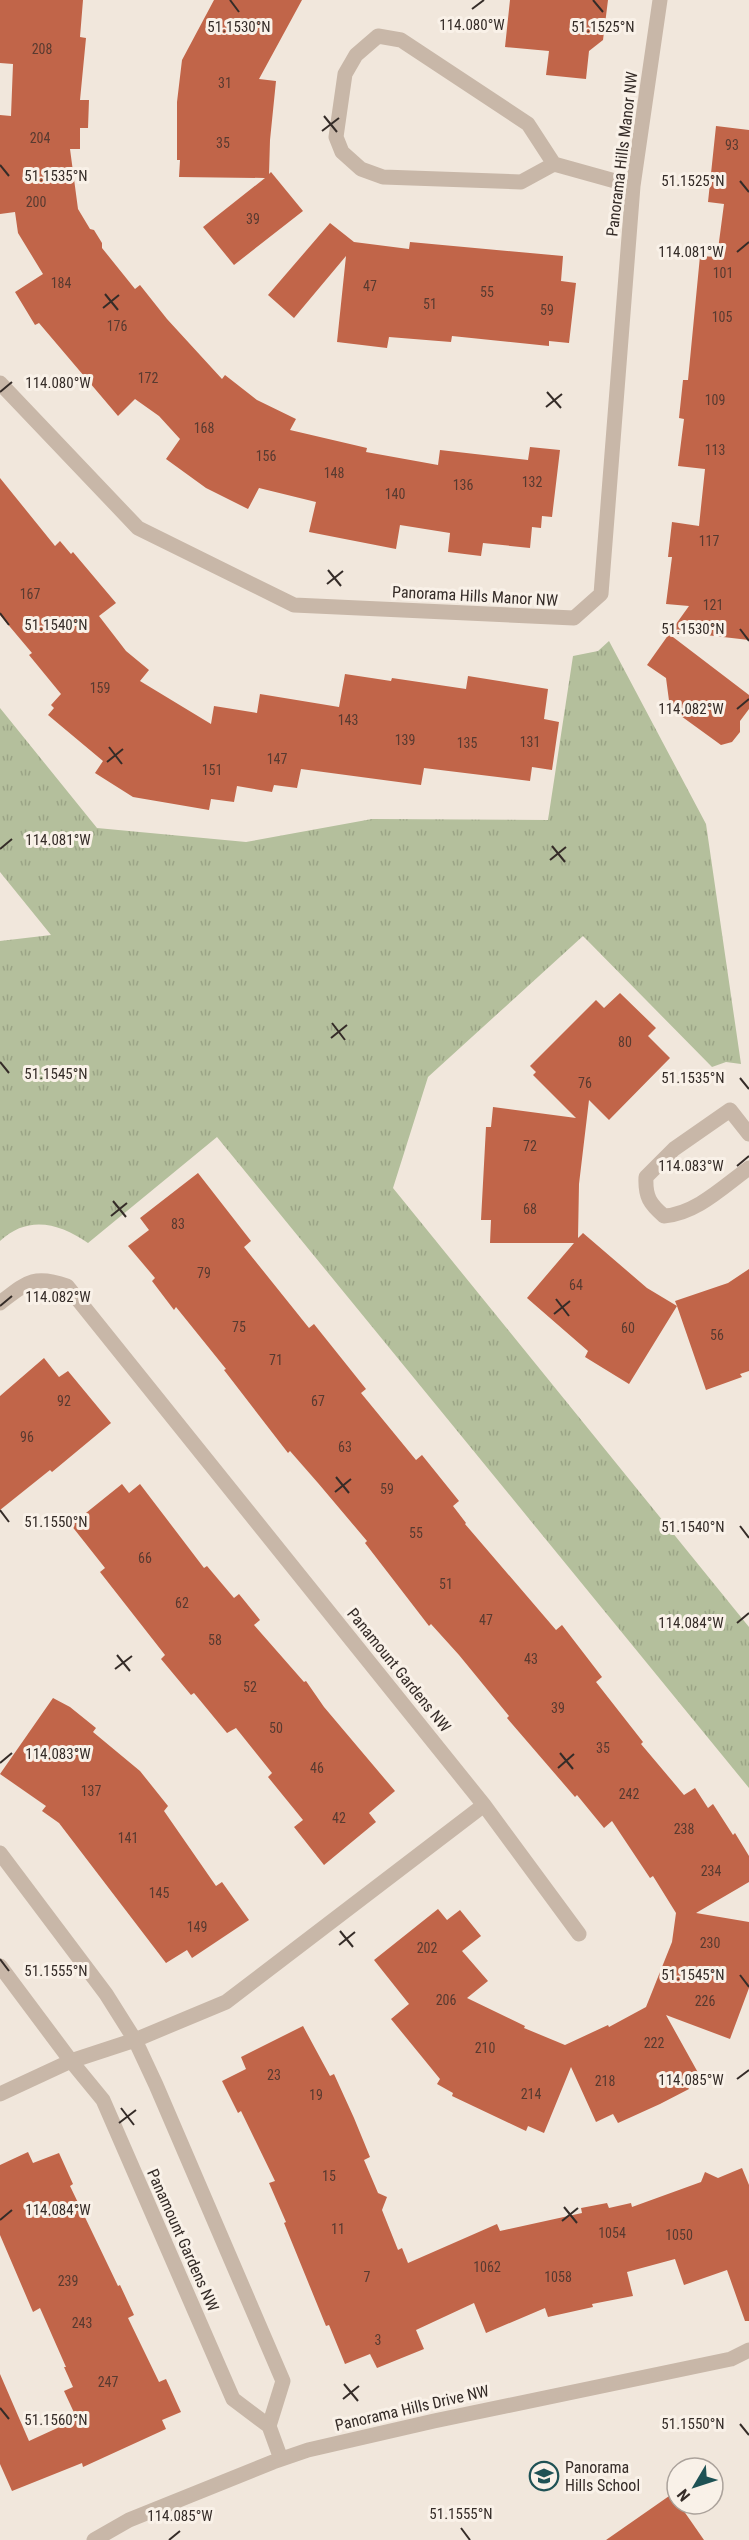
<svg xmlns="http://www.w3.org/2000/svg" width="749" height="2540" font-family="'Roboto Condensed',sans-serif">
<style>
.park{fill:url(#park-tufts)}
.building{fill:#c16549}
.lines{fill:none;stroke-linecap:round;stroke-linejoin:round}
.minor{stroke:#c8b7a8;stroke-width:15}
.ticks{fill:none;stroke:#352c28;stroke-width:2}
.labels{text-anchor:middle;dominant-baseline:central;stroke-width:6;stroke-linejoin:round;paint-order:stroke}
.number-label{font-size:14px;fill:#583a30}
.street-label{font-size:16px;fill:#352c28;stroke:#f9f1e8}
.poi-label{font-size:16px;fill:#352c28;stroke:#f9f1e8;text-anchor:start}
.ticks-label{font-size:15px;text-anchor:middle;fill:#352c28;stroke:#f9f1e8;stroke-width:6;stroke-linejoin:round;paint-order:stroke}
</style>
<defs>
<pattern id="park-tufts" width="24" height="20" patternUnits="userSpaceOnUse" patternTransform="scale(1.5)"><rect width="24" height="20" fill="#b4bf9c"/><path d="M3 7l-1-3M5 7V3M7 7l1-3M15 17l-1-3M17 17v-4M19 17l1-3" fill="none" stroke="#9ba486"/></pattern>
</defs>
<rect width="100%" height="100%" fill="#f1e7dc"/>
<path class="park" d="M609 641 706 824 741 1064 726 1062 712 1067 583 936 428 1077 393 1188 749 1627V1788L217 1137 88 1243C59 1223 28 1215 0 1241V941L51 935 0 872V708L97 828 246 842 372 819 548 820 573 656 598 651Z"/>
<path class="building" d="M0 0H83L80 37 86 38 80 100H89L88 128H80V149H70L78 209 90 229 94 230 102 243V248L135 289 140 285 167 319 222 379 225 375 257 400 296 419 290 430 367 448 366 452 438 465 440 450 528 460 530 447 560 450 552 517 542 516 541 528 532 527 530 548 483 543 481 556 448 552 450 533 400 525 396 549 309 532 316 502 259 488 248 509 206 488 166 459 180 439 159 416 135 399 118 416 39 323 35 325 15 292 43 274 18 233 15 212 0 214V115L11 116 13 64 0 63Z
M214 0H302L259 79 276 81 270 140 269 174 271 172 303 211 234 265 203 227 265 178 179 177 180 160H177V102L182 60Z
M510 0H608L603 40 589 51 586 79 546 75 549 51 505 47Z
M716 126 749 130V640L671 631 689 606 666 604 672 557H668L672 522 699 526 705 469 678 466 684 419 679 418 683 380H688L700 256 717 257 724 204 708 202Z
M330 223 354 242 409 249 410 242 563 256 561 281 576 283 569 343 549 341V346L452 336 451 342 389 337 387 348 337 342 346 256 294 318 268 295Z
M0 478 55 546 60 541 71 554 73 552 116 603 99 616 126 651 149 670 140 681 211 724 214 706 257 713 260 694 339 707 345 674 391 681 392 678 466 689 468 676 548 689 544 719 559 722 552 770 532 767 530 781 424 768 421 785 301 769 297 788 274 785 272 792 237 786 234 802 211 799 209 810 133 797 95 773 103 761 48 715 54 708 51 705 61 694 29 655 32 653 0 615Z
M669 634 749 695V709L740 721V732L732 742 721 745 670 708 666 678 647 665Z
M620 993 656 1028 648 1036 670 1058 609 1120 589 1100 579 1184 578 1238 583 1233 647 1288 677 1306 675 1301 728 1283 749 1269V1371L740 1374 742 1377 706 1390 677 1306 629 1384 585 1357 588 1351 527 1298 574 1243H490L491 1220H481L486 1127H491L493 1107 576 1118 533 1075 536 1072 530 1066 596 1000 604 1008Z
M198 1173 251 1241 244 1247 309 1328 314 1324 366 1389 361 1393 416 1460 422 1455 459 1501 453 1506 466 1523 465 1524 556 1630 562 1625 602 1677 596 1682 643 1742 641 1744 684 1795 695 1788 708 1808 713 1804 733 1835 735 1833 749 1856V1882L696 1913 749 1922V1988L730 2039 666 2015 701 2078 687 2086 689 2089 660 2104 618 2123 613 2114 596 2122 571 2067 544 2133 528 2126 526 2131 452 2096 453 2093 437 2084 440 2079 391 2019 409 2004 374 1960 438 1909 447 1920 460 1910 481 1936 462 1951 488 1981 467 1998 525 2026 524 2028 565 2045 608 2025 609 2027 646 2007 672 1942 676 1913 653 1876 650 1878 612 1821 604 1828 577 1795 575 1797 507 1718 509 1716 459 1655 431 1624 429 1626 365 1543 367 1541 318 1483 290 1451 288 1453 224 1370 226 1369 176 1307 174 1310 152 1281 155 1278 128 1246 149 1230 140 1218Z
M44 1358 59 1377 68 1371 111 1423 52 1472 50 1470 0 1510V1396Z
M122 1484 129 1493 140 1484 204 1568 207 1566 234 1598 239 1594 260 1620 254 1625 304 1682 306 1681 324 1707 395 1791 369 1813 376 1822 324 1865 294 1827 303 1820 268 1777 272 1773 236 1728 227 1733 194 1693 191 1695 161 1659 165 1655 100 1572 105 1568 71 1525Z
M53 1698 70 1707 96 1728 93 1732 140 1771 168 1806 164 1811 216 1886 222 1882 249 1920 192 1958 187 1950 166 1963 59 1823 42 1811 46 1806 0 1774Z
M303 2026 330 2076 334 2074 354 2118 370 2157 364 2160 378 2193 387 2197 382 2210 398 2250 402 2248 408 2263 497 2224 500 2231 582 2213 581 2208 607 2203 609 2208 631 2203 632 2207 701 2182 705 2172 718 2178 742 2168 749 2185V2321H745L727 2270 684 2285 675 2259 627 2272 633 2296 592 2304 593 2307 548 2317 545 2308 486 2333 474 2303 416 2330 424 2349 377 2368 370 2354 345 2364 329 2325 326 2326 284 2223 286 2222 269 2183 275 2181 241 2111 238 2113 222 2081 246 2069 241 2057Z
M28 2152 33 2163 59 2153 73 2184 70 2186 118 2286 120 2285 134 2315 128 2318 159 2382 166 2379 181 2412 162 2420 166 2429 83 2467 82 2463 12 2491 0 2464V2374L29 2441 77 2419 64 2391 73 2387 64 2367H66L40 2308 33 2312 0 2235V2165Z
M672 2494 704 2540H606Z"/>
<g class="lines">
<path class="minor" d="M378 36 401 40 528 124 554 164 521 182 383 177 361 169 342 152 336 137 345 74 356 55Z
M554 164 633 186
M0 383 138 528 294 605 574 618 601 594 633 186 660 0
M749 1134 730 1110 674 1149 646 1177C645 1197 650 1204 664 1216 696 1214 724 1186 749 1168
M0 1303C26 1283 33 1274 67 1286L484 1805 226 2002 135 2040 71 2061 0 2094
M484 1805 579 1934
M0 1853 106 1994 135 2040 156 2085 283 2381 269 2426
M0 1966 71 2061 103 2100 233 2399 269 2426 281 2459
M94 2540 129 2520 273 2462 308 2450 434 2421 731 2359 749 2350"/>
</g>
<path class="ticks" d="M230 0 239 12M593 0 603 12M472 9 484 0M324 116 337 132M322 131 339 118M0 165 9 176M740 181 749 192M737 252 749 242M105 294 118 310M103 308 119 295M0 392 12 382M547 392 561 408M546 407 562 394M328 570 341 586M327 584 343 571M0 613 9 625M740 629 749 641M737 709 749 699M109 747 122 764M107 762 123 749M552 846 565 862M0 849 12 839M550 860 566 847M332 1023 345 1040M331 1038 347 1025M0 1062 9 1073M740 1078 749 1089M737 1166 749 1156M113 1201 126 1217M111 1216 127 1203M556 1299 569 1316M0 1306 12 1296M554 1314 570 1301M336 1477 349 1493M335 1492 351 1479M0 1510 9 1522M740 1526 749 1538M737 1623 749 1613M117 1655 130 1671M115 1669 132 1656M560 1753 573 1769M0 1763 12 1753M558 1768 574 1754M340 1931 353 1947M339 1945 355 1932M0 1959 9 1971M740 1975 749 1987M737 2079 749 2070M121 2108 134 2125M119 2123 136 2110M564 2207 577 2223M0 2220 12 2210M562 2221 578 2208M344 2384 358 2401M343 2399 359 2386M0 2408 9 2419M740 2424 749 2435M461 2528 470 2540M169 2540 180 2531"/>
<defs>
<g id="school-ring" transform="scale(1.5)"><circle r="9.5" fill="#f9f1e8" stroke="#1f5255" stroke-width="1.5"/><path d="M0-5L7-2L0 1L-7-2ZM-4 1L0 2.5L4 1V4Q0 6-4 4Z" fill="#1f5255"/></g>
</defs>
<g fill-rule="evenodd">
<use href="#school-ring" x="544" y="2476"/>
</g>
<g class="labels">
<g class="number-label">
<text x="42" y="49">208</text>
<text x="225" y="83">31</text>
<text x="40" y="138">204</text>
<text x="223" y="143">35</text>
<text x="732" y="145">93</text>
<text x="36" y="202">200</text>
<text x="253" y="219">39</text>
<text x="723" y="273">101</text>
<text x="61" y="283">184</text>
<text x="370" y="286">47</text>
<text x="487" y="292">55</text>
<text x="430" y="304">51</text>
<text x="547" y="310">59</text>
<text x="722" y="317">105</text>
<text x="117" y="326">176</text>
<text x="148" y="378">172</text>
<text x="715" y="400">109</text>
<text x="204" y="428">168</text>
<text x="715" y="450">113</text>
<text x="266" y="456">156</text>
<text x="334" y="473">148</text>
<text x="532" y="482">132</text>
<text x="463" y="485">136</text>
<text x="395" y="494">140</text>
<text x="709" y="541">117</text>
<text x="30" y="594">167</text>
<text x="713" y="605">121</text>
<text x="100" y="688">159</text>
<text x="348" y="720">143</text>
<text x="405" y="740">139</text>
<text x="530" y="742">131</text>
<text x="467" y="743">135</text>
<text x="277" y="759">147</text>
<text x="212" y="770">151</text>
<text x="625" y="1042">80</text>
<text x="585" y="1083">76</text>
<text x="530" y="1146">72</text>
<text x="530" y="1209">68</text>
<text x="178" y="1224">83</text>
<text x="204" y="1273">79</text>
<text x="576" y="1285">64</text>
<text x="239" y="1327">75</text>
<text x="628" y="1328">60</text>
<text x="717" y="1335">56</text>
<text x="276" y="1360">71</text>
<text x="64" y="1401">92</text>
<text x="318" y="1401">67</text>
<text x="27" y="1437">96</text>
<text x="345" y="1447">63</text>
<text x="387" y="1489">59</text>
<text x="416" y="1533">55</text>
<text x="145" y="1558">66</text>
<text x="446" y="1584">51</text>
<text x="182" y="1603">62</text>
<text x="486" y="1620">47</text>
<text x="215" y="1640">58</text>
<text x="531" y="1659">43</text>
<text x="250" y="1687">52</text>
<text x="558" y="1708">39</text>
<text x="276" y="1728">50</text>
<text x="603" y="1748">35</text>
<text x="317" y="1768">46</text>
<text x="91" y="1791">137</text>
<text x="629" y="1794">242</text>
<text x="339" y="1818">42</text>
<text x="684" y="1829">238</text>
<text x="128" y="1838">141</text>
<text x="711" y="1871">234</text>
<text x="159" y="1893">145</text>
<text x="197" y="1927">149</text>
<text x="710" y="1943">230</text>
<text x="427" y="1948">202</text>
<text x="446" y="2000">206</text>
<text x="705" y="2001">226</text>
<text x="654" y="2043">222</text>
<text x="485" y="2048">210</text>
<text x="274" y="2075">23</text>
<text x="605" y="2081">218</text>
<text x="531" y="2094">214</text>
<text x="316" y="2095">19</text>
<text x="329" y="2176">15</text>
<text x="338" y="2229">11</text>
<text x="612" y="2233">1054</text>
<text x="679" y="2235">1050</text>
<text x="487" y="2267">1062</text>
<text x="367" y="2277">7</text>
<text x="558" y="2277">1058</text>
<text x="68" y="2281">239</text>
<text x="82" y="2323">243</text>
<text x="378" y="2340">3</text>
<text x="108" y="2382">247</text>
</g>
<g class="street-label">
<text transform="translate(622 154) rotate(-83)">Panorama Hills Manor NW</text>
<text transform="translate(475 596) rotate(3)">Panorama Hills Manor NW</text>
<text transform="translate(399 1670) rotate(51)">Panamount Gardens NW</text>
<text transform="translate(183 2240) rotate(66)">Panamount Gardens NW</text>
<text transform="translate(412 2408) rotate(-13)">Panorama Hills Drive NW</text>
</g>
<g class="poi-label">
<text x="565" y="2467">Panorama<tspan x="565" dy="18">Hills School</tspan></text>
</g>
</g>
<g class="ticks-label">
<text x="472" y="30">114.080°W</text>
<text x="603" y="32">51.1525°N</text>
<text x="239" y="32">51.1530°N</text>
<text x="56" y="181">51.1535°N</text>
<text x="693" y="186">51.1525°N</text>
<text x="691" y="257">114.081°W</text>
<text x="58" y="388">114.080°W</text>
<text x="56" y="630">51.1540°N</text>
<text x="693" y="634">51.1530°N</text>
<text x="691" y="714">114.082°W</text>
<text x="58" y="845">114.081°W</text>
<text x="56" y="1079">51.1545°N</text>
<text x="693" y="1083">51.1535°N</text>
<text x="691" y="1171">114.083°W</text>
<text x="58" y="1302">114.082°W</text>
<text x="56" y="1527">51.1550°N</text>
<text x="693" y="1532">51.1540°N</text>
<text x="691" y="1628">114.084°W</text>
<text x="58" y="1759">114.083°W</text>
<text x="56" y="1976">51.1555°N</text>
<text x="693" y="1980">51.1545°N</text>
<text x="691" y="2085">114.085°W</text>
<text x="58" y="2215">114.084°W</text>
<text x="56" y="2425">51.1560°N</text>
<text x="693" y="2429">51.1550°N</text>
<text x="461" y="2519">51.1555°N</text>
<text x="180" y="2521">114.085°W</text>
</g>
<g transform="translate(695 2486) rotate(231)"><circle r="28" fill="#f9f1e8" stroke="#aba29b" stroke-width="1.5"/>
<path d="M0-4.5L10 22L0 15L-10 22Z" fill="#1f5255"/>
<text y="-9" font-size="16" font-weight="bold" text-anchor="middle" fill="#352c28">N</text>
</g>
</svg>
